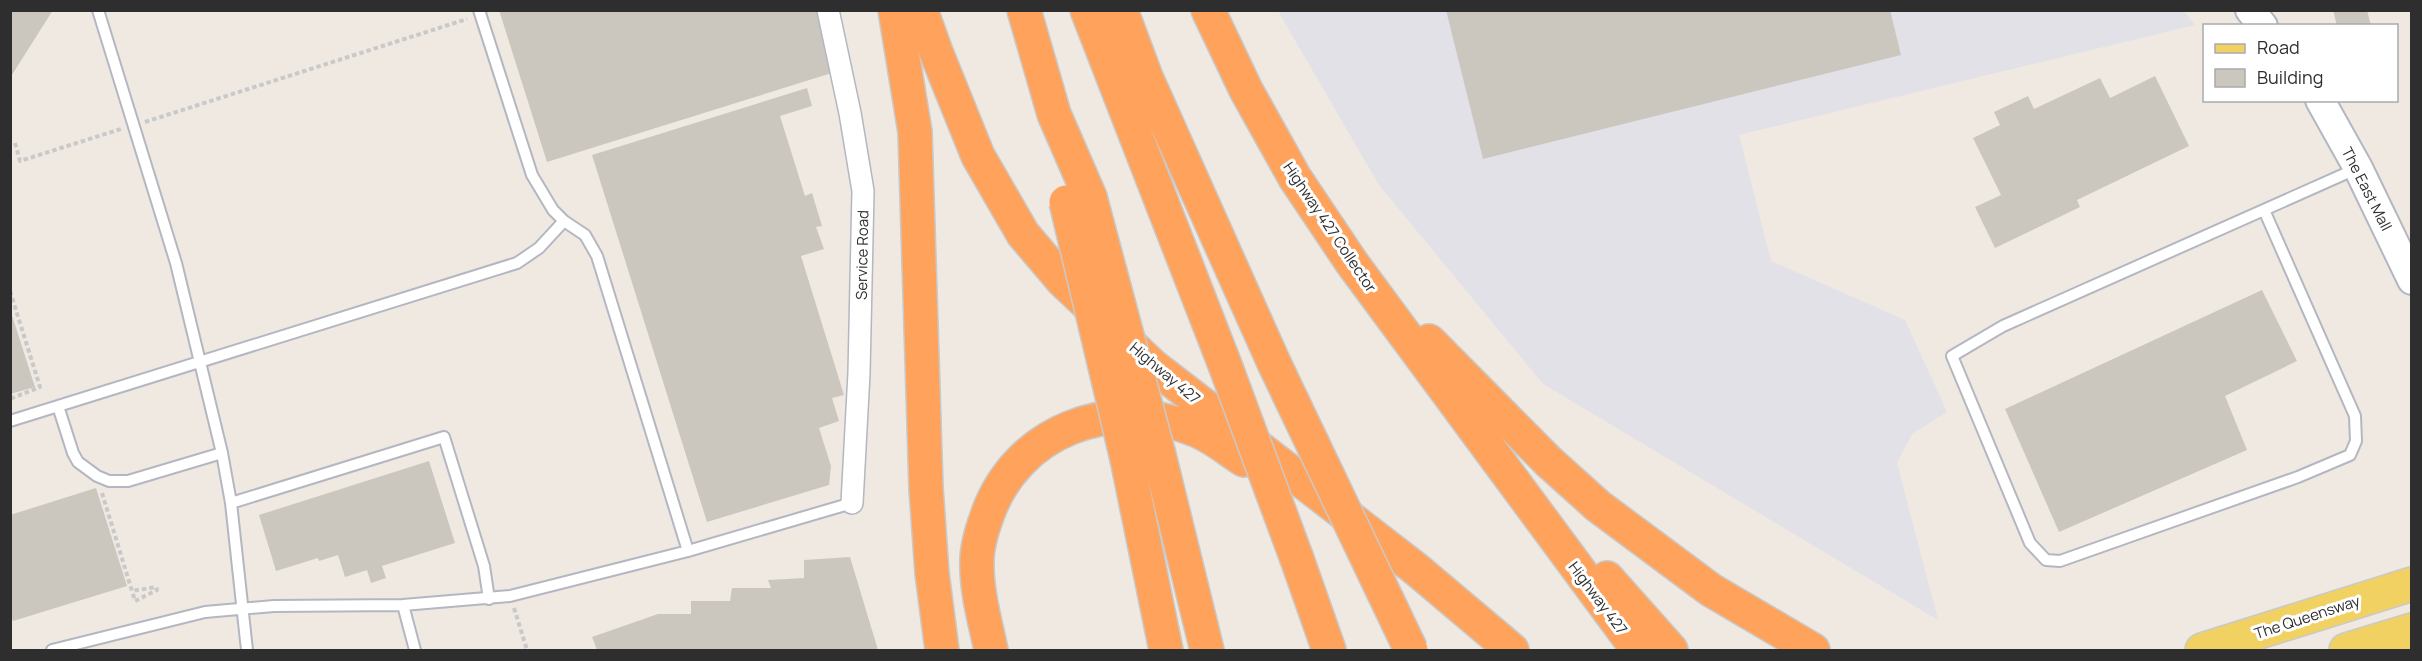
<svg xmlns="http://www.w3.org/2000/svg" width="2422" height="661" font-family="Manrope,sans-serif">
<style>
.industrial{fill:#e3e1e8}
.building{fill:#cbc7bf}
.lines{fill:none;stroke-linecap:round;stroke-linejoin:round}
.service-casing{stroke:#b4b7c1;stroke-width:14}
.minor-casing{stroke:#b4b7c1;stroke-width:24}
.secondary-casing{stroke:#b4b7c1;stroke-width:32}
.primary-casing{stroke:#c9c9c9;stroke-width:36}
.motorway-casing{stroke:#c9c9c9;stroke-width:36}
.path{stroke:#c9c9c9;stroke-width:4;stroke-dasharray:4.5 3;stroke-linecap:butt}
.service{stroke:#fff;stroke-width:10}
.minor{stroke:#fff;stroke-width:21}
.secondary{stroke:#fff;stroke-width:28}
.primary{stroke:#f2d163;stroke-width:33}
.motorway{stroke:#ffa35c;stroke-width:33}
.motorway-bridge-casing{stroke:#c9c9c9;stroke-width:36;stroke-linecap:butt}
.motorway-bridge{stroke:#ffa35c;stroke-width:33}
.labels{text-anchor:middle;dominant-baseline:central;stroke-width:6;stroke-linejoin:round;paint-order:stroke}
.street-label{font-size:15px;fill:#2e2e2e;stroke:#fff}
</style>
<rect width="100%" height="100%" fill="#efe9e1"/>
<path class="industrial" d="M2183 10 2195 25 1739 135 1771 261 1905 320 1947 412 1912 434 1897 463 1938 620 1543 384 1379 185 1278 11Z"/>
<path class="building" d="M10 10H53L10 78Z
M499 10H816L835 72 547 162Z
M1446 10H1890L1901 55 1483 159Z
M2333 10H2367L2371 26H2337Z
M2155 76 2189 146 2077 200 2080 207 1995 248 1975 207 2001 195 1973 138 2000 125 1994 112 2028 96 2034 109 2100 78 2110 98Z
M807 88 812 106 780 116 805 196 812 193 822 226 816 227 824 249 801 256 844 395 832 398 839 421 819 428 831 466 829 485 707 522 592 155Z
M2262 290 2297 361 2225 396 2247 450 2059 532 2005 409Z
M10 309 35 387 10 394Z
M429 461 455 543 382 566 386 578 371 583 367 570 345 577 338 555 319 561 318 558 276 571 259 515Z
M96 488 127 586 13 621 10 614V515Z
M850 557 878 650H597L592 637 658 614H691V601H730L732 588H771L768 580 804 578V560Z"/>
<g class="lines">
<g class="service-casing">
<path id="service" d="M98 10 176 263 222 453 231 503 247 650
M479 10 532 175 553 210 564 221 585 235 597 256 688 551
M2264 210 2355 416 2356 441 2350 455 2298 477 2060 561 2046 560 2030 543 1952 356 2003 326 2358 168
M58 406 73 453 78 462 97 476 109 481H128L222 453
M10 421 517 263 539 248 564 221
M231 503 444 437 484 566 489 599
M403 605 415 650
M52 650 205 612 274 606 403 605 510 596 688 551 852 503"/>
</g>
<g class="minor-casing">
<path id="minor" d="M828 10 850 113 863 191 859 373 852 503"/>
</g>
<g class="secondary-casing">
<path id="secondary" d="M2250 10 2263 26
M2320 100 2358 168 2412 280"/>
</g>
<g class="primary-casing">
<path id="primary" d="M2202 650 2412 584
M2346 650 2412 630"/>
</g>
<g class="motorway-casing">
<path id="motorway" d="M895 10 915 132 926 488 932 573 942 650
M921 10 936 52 978 156 1023 234 1063 281 1153 366 1416 569 1512 650
M1024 10 1054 114 1090 197
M1087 10 1225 365
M1121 10 1146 77 1274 363
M1208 10 1246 90 1295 178 1352 263 1638 650
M1429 341 1548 461 1598 506 1711 590 1813 650
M1159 455 1207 650
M1127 459 1166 650
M1297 559 1329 650
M1607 578 1671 650
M991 650C985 621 976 591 977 560 977 545 982 530 987 516 1017 430 1110 396 1193 429 1211 435 1228 450 1244 460"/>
</g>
<path class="path" d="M145 122 467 19
M15 143 20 161 121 129
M10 291 40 387 10 399
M102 493 132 591 156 587 157 590 135 601 132 591
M514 608 527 650"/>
<use href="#service" class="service"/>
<use href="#minor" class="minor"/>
<use href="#secondary" class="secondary"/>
<use href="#primary" class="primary"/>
<use href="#motorway" class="motorway"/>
<g class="motorway-bridge-casing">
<path id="motorway-bridge" d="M1090 197 1159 455
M1066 202 1127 459
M1274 363 1411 650
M1225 365 1297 559"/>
</g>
<use href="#motorway-bridge" class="motorway-bridge"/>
</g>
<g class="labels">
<g class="street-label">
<text transform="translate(2367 189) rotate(63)">The East Mall</text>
<text transform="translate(1330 227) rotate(56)">Highway 427 Collector</text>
<text transform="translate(862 255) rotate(-89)">Service Road</text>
<text transform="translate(1165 373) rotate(40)">Highway 427</text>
<text transform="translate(1598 598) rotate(53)">Highway 427</text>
<text transform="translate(2307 617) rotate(-18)">The Queensway</text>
</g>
</g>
<rect width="2422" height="661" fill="none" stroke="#2e2e2e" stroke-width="24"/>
<rect x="2203" y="24" width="195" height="78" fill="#ffffff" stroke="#ababab" stroke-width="1.5"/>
<rect x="2215" y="44" width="30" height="9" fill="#f2d163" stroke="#ababab" stroke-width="1.5"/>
<text x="2257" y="54" font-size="18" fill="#2e2e2e">Road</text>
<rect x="2215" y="69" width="30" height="18" fill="#cbc7bf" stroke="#ababab" stroke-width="1.5"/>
<text x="2257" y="84" font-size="18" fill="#2e2e2e">Building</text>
</svg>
